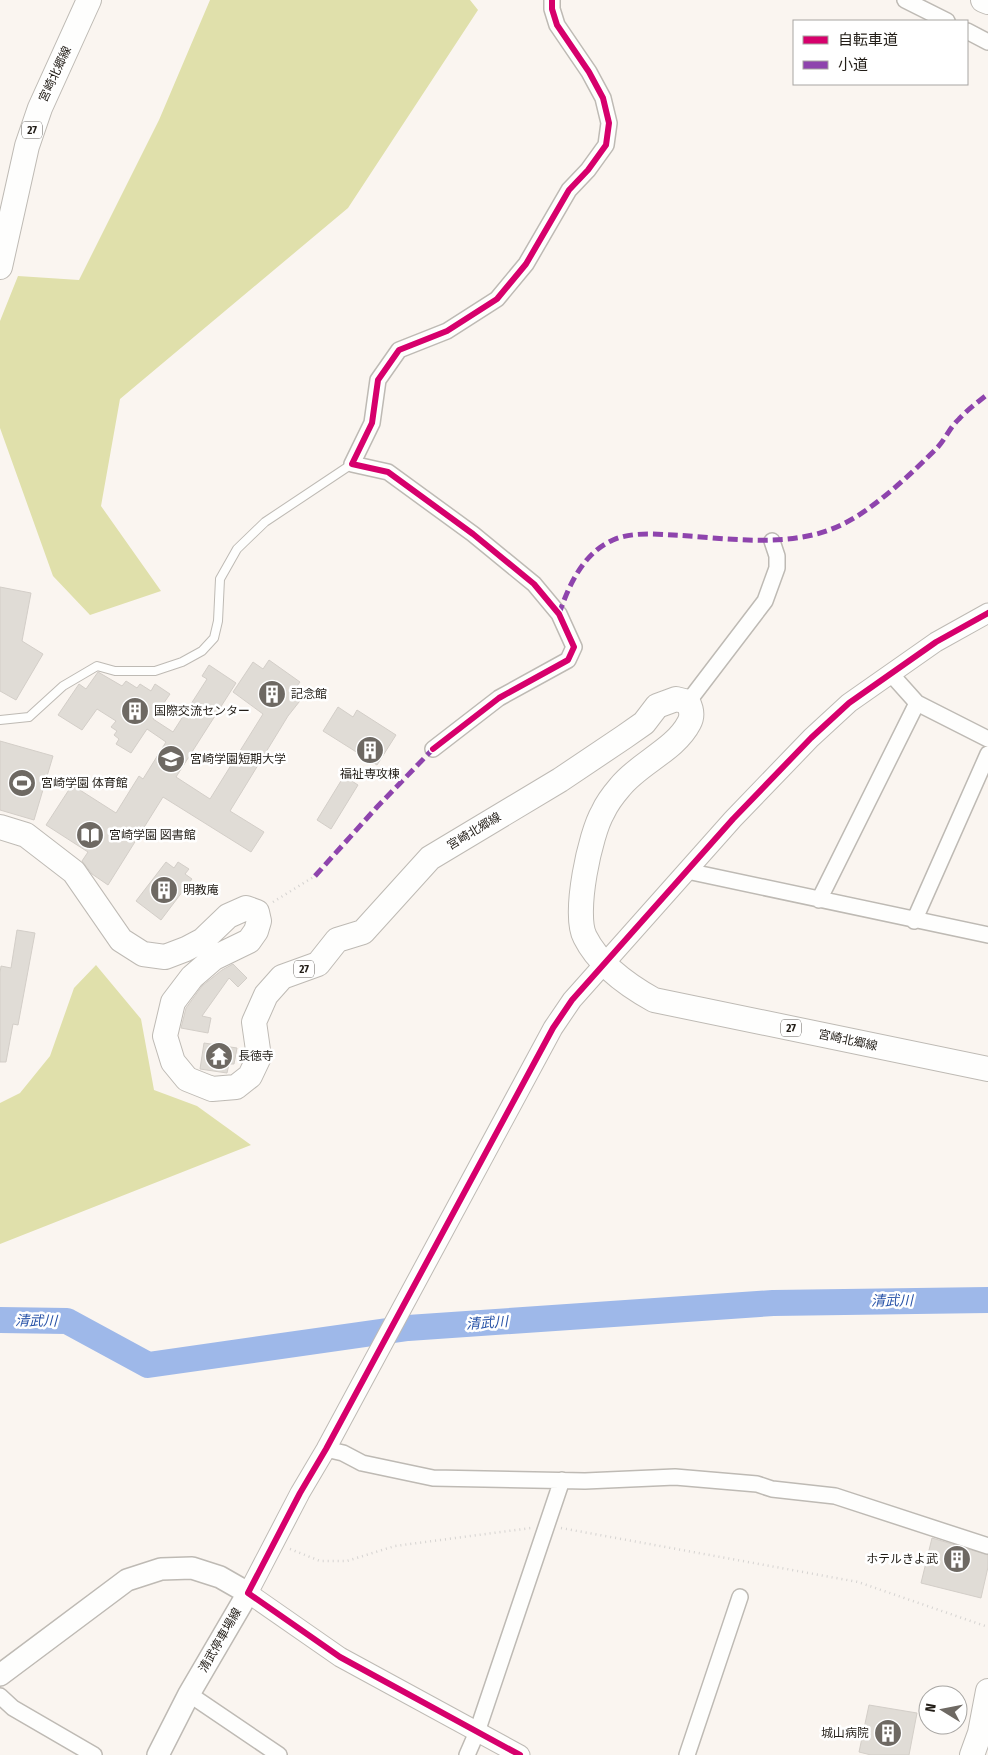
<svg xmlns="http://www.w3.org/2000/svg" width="988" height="1755" font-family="'Fira Sans Condensed','Noto Sans JP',sans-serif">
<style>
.forest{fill:#e0e0ab}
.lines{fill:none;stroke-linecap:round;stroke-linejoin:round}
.river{stroke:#9eb8e9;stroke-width:26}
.building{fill:#e0dcd6;stroke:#d3cec8}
.service-casing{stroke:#bebab4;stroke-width:10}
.minor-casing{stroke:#bebab4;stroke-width:18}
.tertiary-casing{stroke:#bebab4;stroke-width:21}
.secondary-casing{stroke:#bebab4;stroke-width:24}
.primary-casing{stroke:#bebab4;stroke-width:26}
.path{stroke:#d5d3d1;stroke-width:2.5;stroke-dasharray:1 4;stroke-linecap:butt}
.service{stroke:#fefefd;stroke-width:8}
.minor{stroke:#fefefd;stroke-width:15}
.tertiary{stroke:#fefefd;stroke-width:19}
.secondary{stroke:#fefefd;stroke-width:21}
.primary{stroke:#fefefd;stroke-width:24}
.quiet{stroke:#8e44ad;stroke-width:5;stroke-dasharray:10 5;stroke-linecap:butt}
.cycleway-casing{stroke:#fff;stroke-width:9}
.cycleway{stroke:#d6006c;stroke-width:6}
.labels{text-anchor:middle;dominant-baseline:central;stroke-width:5;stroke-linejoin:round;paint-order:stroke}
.shield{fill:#fff;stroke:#64615d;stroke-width:1}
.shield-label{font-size:11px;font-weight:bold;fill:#221d17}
.street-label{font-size:12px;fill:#221d17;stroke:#fff}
.poi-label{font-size:12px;fill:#221d17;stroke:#fff;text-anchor:start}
.water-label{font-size:14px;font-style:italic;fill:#2752a7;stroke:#fff}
</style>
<rect width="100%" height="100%" fill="#faf5f0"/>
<path class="forest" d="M210 0H470L478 10 348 208 120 399 101 506 161 591 90 615 53 576 0 428V321L18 276 79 280 159 120Z
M96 965 141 1019 154 1090 197 1106 251 1145 0 1244V1103L20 1093 50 1056 74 988Z"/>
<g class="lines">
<path class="river" d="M0 1320 67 1321 148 1365 408 1328 773 1303 988 1300"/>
</g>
<path class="building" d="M0 587 31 593 22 641 43 654 16 700 0 691Z
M269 660 300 682 294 690 303 697 288 716 230 811 264 832 251 852 163 797 108 885 92 874 82 861 88 852 46 825 72 785 116 813 139 776 143 779 166 742 147 729 131 753 116 744 119 739 114 735 117 731 111 727 116 721 97 709 82 730 58 715 79 684 86 689 98 672 122 686 126 681 137 688 140 684 151 691 155 684 170 694 153 719 173 732 207 679 202 676 209 665 236 683 176 777 210 799 263 714 233 692 253 662 263 669Z
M338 707 353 717 357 710 396 735 377 765 323 731Z
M0 741 53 756 34 820 0 810Z
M344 776 358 785 331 829 317 820Z
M166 862 174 868 178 862 189 869 185 874 192 879 161 920 136 901Z
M17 930 35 933 18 1025 13 1024 6 1062H0V973L1 966 11 968Z
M233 964 247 978 238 987 229 978 202 1016 211 1018 208 1033 181 1028 186 1008 202 986 222 970Z
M204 1043 237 1048 234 1064H229L227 1073 200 1069Z
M932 1538 988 1555V1567L981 1598 921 1583Z
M869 1705 917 1713 909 1755H871L859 1752Z"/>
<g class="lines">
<g class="service-casing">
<path id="service" d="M0 720 29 717 63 686 97 666 115 671H155L182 662 202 651 214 638 218 621 220 579 237 549 265 522 352 464"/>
</g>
<g class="minor-casing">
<path id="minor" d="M905 0 947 21
M967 31 988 42
M891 674 917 703 988 739
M688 702 765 601 777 568V556L772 541
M433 749 499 698 568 660 574 647 559 614 534 584 473 534 388 472 352 464 372 423 378 380 399 350 447 331 497 299 526 264 569 190 588 170 606 145 609 123 603 98 589 72 557 25 552 9V0
M687 871 988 935
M819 900 917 703
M914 921 988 754
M326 1449 343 1453 362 1463 433 1478 585 1481 675 1477 757 1484 772 1489 835 1496 988 1546
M189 1694 279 1755
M0 1696 13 1708 94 1755
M467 1755 477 1732 562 1480
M687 1755 740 1597"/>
</g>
<g class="tertiary-casing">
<path id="tertiary" d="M520 1755 340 1657 248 1593 300 1493 326 1449 553 1028 572 1000 733 819 811 738 849 703 936 642 988 613"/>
</g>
<g class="secondary-casing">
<path id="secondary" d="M0 1675 127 1580 161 1569 192 1568 220 1577 248 1593 189 1694 158 1755"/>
</g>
<g class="primary-casing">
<path id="primary" d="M983 0 988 2
M0 267 27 146 40 108 89 0
M0 827 26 835 74 872 121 940 143 954 165 957 186 949 203 940 228 916 246 908 257 912 259 921 256 931 249 941 214 958 192 977 173 1002 165 1036 173 1062 187 1079 212 1089 236 1087 250 1076 259 1057 254 1022 266 995 282 977 318 964 337 940 363 932 430 858 560 780 624 737 644 723 657 706 676 699 688 702C691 708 693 716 689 723 675 750 639 763 620 787 614 794 607 803 603 812 590 834 573 914 585 937 599 965 627 985 654 1000L988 1069
M972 1755 980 1733 988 1691"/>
</g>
<path class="path" d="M273 902 315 876
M561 1528 858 1582 988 1627
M290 1549 320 1561H347L395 1546 531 1528"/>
<use href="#service" class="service"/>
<use href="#minor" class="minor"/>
<use href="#tertiary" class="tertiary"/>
<use href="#secondary" class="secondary"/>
<use href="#primary" class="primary"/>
<path class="quiet" d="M559 614C569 585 583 553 613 540 631 532 654 534 673 535 729 538 794 550 845 523 875 508 912 473 936 449 945 440 950 427 959 419 967 410 978 402 988 394
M315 876 377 807 433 749"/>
<g class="cycleway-casing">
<path id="cycleway" d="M433 749 499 698 568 660 574 647 559 614 534 584 473 534 388 472 352 464 372 423 378 380 399 350 447 331 497 299 526 264 569 190 588 170 606 145 609 123 603 98 589 72 557 25 552 9V0
M520 1755 340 1657 248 1593 300 1493 326 1449 553 1028 572 1000 733 819 811 738 849 703 936 642 988 613"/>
</g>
<use href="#cycleway" class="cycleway"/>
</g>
<defs>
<g id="building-disc" transform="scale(1.4375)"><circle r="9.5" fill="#6e6963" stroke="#fff"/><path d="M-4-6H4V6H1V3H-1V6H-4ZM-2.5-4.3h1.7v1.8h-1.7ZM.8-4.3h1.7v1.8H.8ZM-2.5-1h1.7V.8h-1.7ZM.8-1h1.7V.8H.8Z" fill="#fff"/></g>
<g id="university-disc" transform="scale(1.4375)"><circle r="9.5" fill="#6e6963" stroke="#fff"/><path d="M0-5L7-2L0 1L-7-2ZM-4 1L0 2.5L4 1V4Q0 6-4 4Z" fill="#fff"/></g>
<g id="stadium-disc" transform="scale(1.4375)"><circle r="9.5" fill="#6e6963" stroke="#fff"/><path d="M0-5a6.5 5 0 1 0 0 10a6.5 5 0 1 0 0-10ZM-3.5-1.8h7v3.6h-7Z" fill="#fff"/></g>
<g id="library-disc" transform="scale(1.4375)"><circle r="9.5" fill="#6e6963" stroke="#fff"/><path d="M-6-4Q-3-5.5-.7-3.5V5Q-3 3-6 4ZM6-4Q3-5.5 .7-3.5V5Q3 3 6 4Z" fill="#fff"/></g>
<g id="temple-disc" transform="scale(1.4375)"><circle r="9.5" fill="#6e6963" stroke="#fff"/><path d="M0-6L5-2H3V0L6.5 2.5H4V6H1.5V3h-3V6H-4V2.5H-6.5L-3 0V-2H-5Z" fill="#fff"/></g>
</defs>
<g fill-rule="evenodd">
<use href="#building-disc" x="272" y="694"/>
<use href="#building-disc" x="135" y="711"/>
<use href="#building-disc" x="370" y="750"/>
<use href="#university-disc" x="171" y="759"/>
<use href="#stadium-disc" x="22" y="783"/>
<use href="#library-disc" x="90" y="835"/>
<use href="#building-disc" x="164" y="890"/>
<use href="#temple-disc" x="219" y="1056"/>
<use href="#building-disc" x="957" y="1559"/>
<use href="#building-disc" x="888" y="1733"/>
</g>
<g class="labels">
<g class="shield">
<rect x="22" y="121.5" width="20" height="17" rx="4"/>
<rect x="294" y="960.5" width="20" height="17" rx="4"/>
<rect x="781" y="1019.5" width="20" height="17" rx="4"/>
</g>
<g class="shield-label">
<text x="32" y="130">27</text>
<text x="304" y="969">27</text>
<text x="791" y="1028">27</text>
</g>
<g class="street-label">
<text transform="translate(55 74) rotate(-65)">宮崎北郷線</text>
<text transform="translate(474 831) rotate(-31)">宮崎北郷線</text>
<text transform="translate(848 1040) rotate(12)">宮崎北郷線</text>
<text transform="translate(220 1640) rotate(-60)">清武停車場線</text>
</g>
<g class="poi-label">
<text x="291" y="694">記念館</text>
<text x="154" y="711">国際交流センター</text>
<text x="190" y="759">宮崎学園短期大学</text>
<text x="370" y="774" text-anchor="middle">福祉専攻棟</text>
<text x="41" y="783">宮崎学園 体育館</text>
<text x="109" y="835">宮崎学園 図書館</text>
<text x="183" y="890">明教庵</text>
<text x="238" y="1056">長徳寺</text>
<text x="938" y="1559" text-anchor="end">ホテルきよ武</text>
<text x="869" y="1733" text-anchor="end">城山病院</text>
</g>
<g class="water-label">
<text transform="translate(892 1301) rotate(-1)">清武川</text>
<text transform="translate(36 1321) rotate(1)">清武川</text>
<text transform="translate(487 1323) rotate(-4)">清武川</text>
</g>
</g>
<rect x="793" y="20" width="175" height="65" fill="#ffffff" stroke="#a7a5a2"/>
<rect x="803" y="36" width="25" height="8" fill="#d6006c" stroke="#a7a5a2"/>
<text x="838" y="45" font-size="15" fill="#221d17">自転車道</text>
<rect x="803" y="61" width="25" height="8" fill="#8e44ad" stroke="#a7a5a2"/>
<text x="838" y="70" font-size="15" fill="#221d17">小道</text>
<g transform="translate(943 1710) rotate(280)"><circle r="24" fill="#ffffff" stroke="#a7a5a2"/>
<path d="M0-4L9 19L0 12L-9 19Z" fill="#6e6963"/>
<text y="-8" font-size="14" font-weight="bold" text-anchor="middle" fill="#221d17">N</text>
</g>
</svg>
